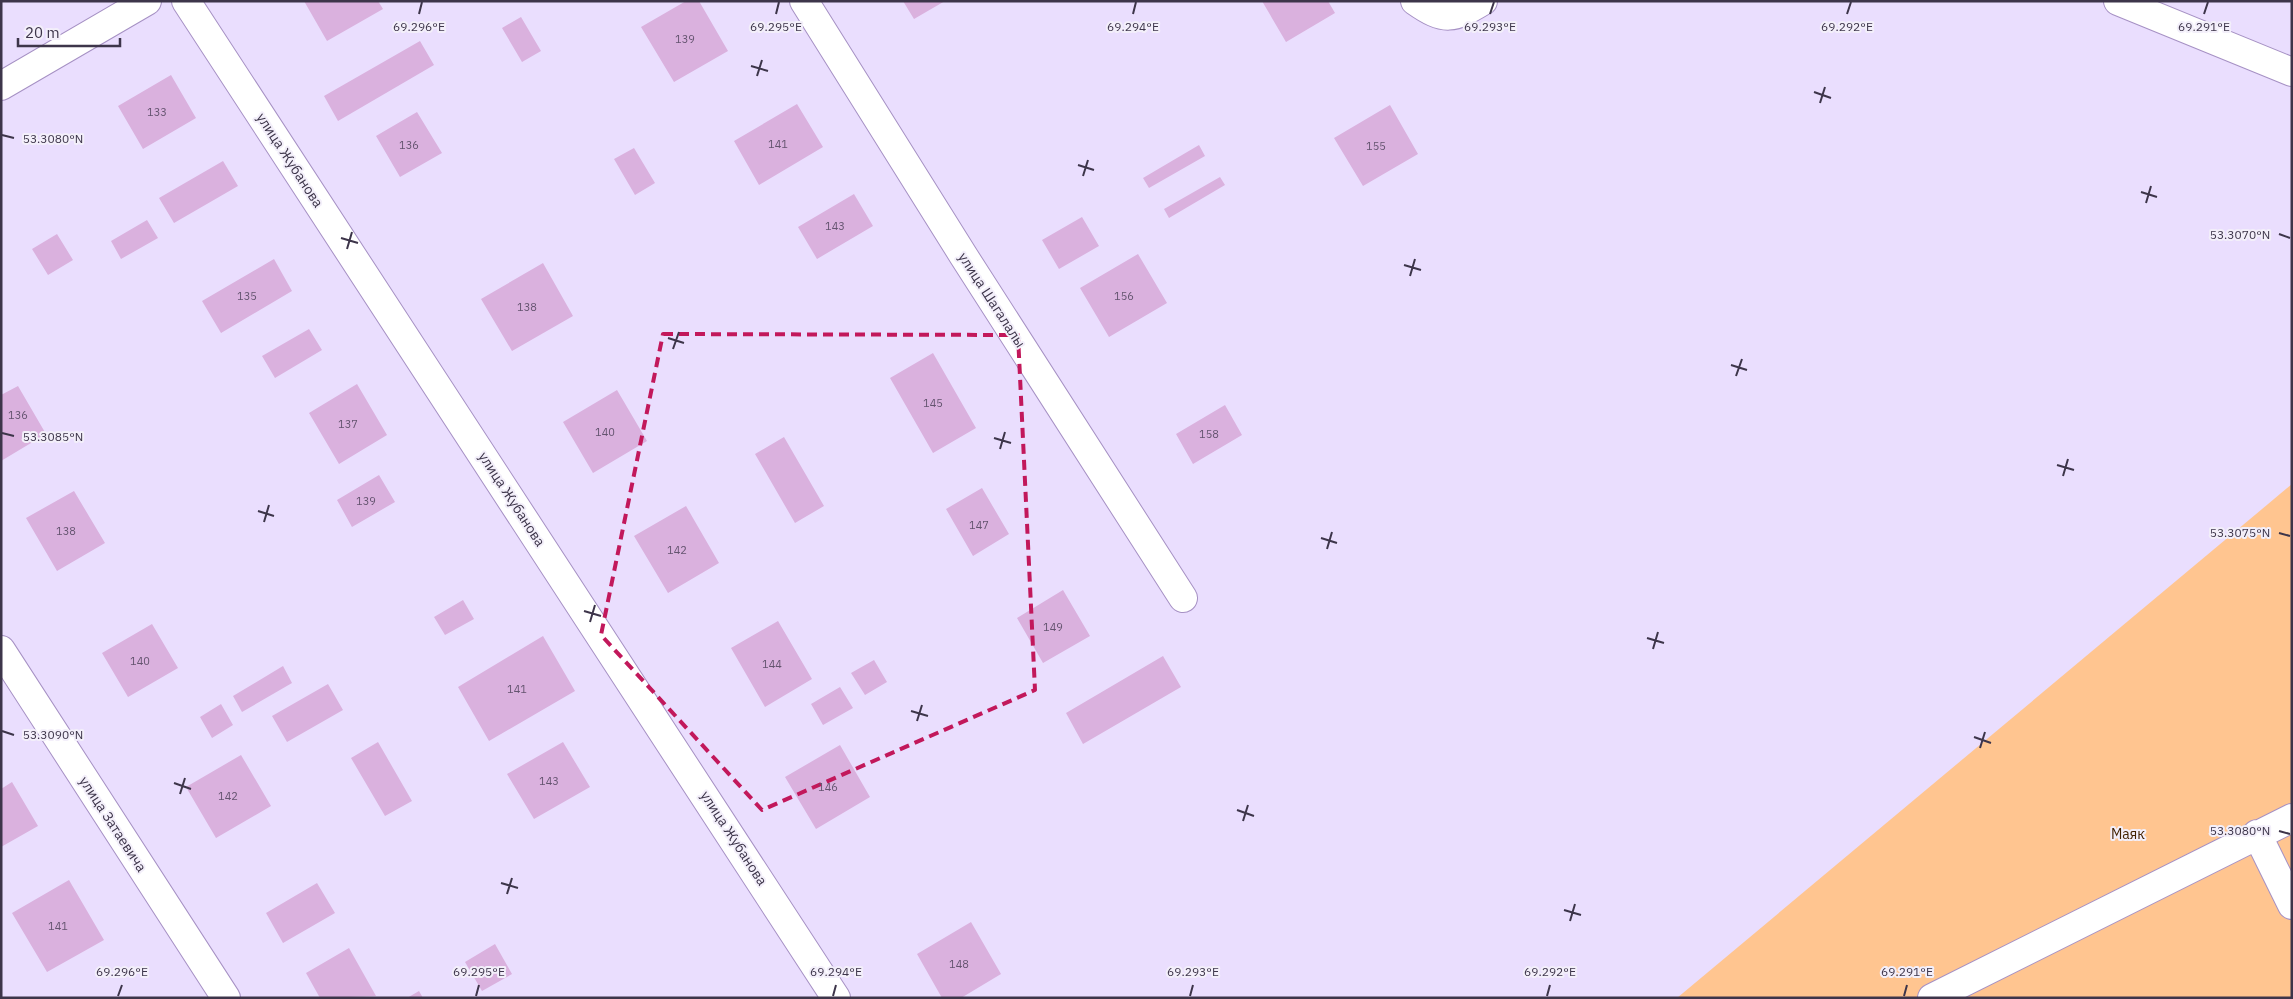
<svg xmlns="http://www.w3.org/2000/svg" width="2293" height="999" font-family="'IBM Plex Sans',sans-serif">
<style>
.green{fill:#ffc590}
.building{fill:#dab1de}
.lines{fill:none;stroke-linecap:round;stroke-linejoin:round}
.minor-casing{stroke:#a691c4;stroke-width:30}
.minor{stroke:#fff;stroke-width:28}
.marked{fill:none;stroke:#c2185b;stroke-width:4;stroke-dasharray:10 6;stroke-linejoin:round}
.ticks{fill:none;stroke:#3d354a;stroke-width:2}
.labels{text-anchor:middle;dominant-baseline:central;stroke-width:4;stroke-linejoin:round;paint-order:stroke}
.number-label{font-size:11px;fill:#64546f}
.street-label{font-size:14px;fill:#3d354a;stroke:#f3effa}
.park-label{font-size:14px;fill:#432200;stroke:#f3effa}
.ticks-label{font-size:12px;text-anchor:middle;fill:#3d354a;stroke:#f3effa;stroke-width:4;stroke-linejoin:round;paint-order:stroke}
</style>
<rect width="100%" height="100%" fill="#eadefe"/>
<path class="green" d="M2292 484V998H1677Z"/>
<path class="building" d="M304 1H378L383 9 327 41Z
M686 1H699L728 51 674 82 641 27Z
M903 1H945L914 19Z
M1262 1H1328L1335 13 1286 42Z
M521 17 541 51 522 62 502 28Z
M420 41 434 65 338 121 324 96Z
M171 75 196 118 143 149 118 106Z
M797 104 823 147 759 185 734 141Z
M1390 105 1418 154 1363 186 1334 138Z
M417 112 442 153 400 177 376 136Z
M1199 145 1205 156 1149 188 1143 178Z
M634 148 655 183 635 195 614 159Z
M223 161 238 186 174 223 159 198Z
M1220 177 1225 185 1169 218 1164 209Z
M854 194 873 226 817 259 798 227Z
M1082 217 1099 246 1059 269 1042 240Z
M147 220 158 238 121 259 111 241Z
M57 234 73 260 48 275 32 249Z
M1138 254 1167 303 1109 337 1080 288Z
M274 259 292 291 221 333 202 301Z
M543 263 573 316 512 351 481 299Z
M309 329 322 350 275 378 262 356Z
M933 353 976 428 933 453 890 378Z
M357 384 387 435 339 464 309 413Z
M18 386 46 434 1 461V395Z
M617 390 647 441 593 473 563 422Z
M1225 405 1242 435 1193 464 1176 434Z
M784 437 824 506 795 523 755 454Z
M379 475 395 502 352 527 337 500Z
M982 488 1009 534 973 556 946 509Z
M74 491 105 543 57 571 26 518Z
M686 506 719 563 668 593 634 536Z
M1063 590 1090 636 1043 663 1017 618Z
M463 600 474 619 445 635 434 617Z
M778 621 812 679 765 707 731 648Z
M152 624 178 668 128 697 102 653Z
M543 636 575 691 489 741 458 687Z
M1163 656 1181 687 1083 744 1066 713Z
M874 660 887 682 865 695 851 673Z
M283 666 292 683 242 712 233 696Z
M328 684 343 710 287 742 272 716Z
M840 687 853 708 823 725 811 704Z
M221 704 233 725 212 738 200 717Z
M378 742 412 801 385 816 351 758Z
M563 742 590 787 534 819 507 774Z
M840 745 870 797 816 829 785 777Z
M241 755 271 806 216 838 186 787Z
M12 782 38 826 1 847V789Z
M69 880 104 940 47 972 12 913Z
M317 883 335 913 283 943 266 913Z
M971 922 1001 974 961 998H942L917 954Z
M495 944 512 974 482 991 465 962Z
M349 948 376 996 320 998 306 973Z
M419 991 423 998H407Z"/>
<g class="lines">
<g class="minor-casing">
<path id="minor" d="M186 1 836 998
M804 1 963 255 1183 598
M1415 1C1445 22 1453 19 1483 1
M2118 1 2292 72
M1 86 147 1
M1 650 226 998
M2257 834 2292 905
M1932 998 2292 818"/>
</g>
<use href="#minor" class="minor"/>
</g>
<path class="marked" d="M663 334 1018 335 1035 690 762 810 601 635Z"/>
<path class="ticks" d="M419 14 422 2M776 14 779 2M1133 14 1136 2M1490 14 1494 2M1847 14 1851 2M2204 14 2208 2M751 66 768 71M757 76 762 60M1814 92 1831 98M1820 103 1825 87M2 135 14 138M1078 165 1094 170M1083 176 1088 160M2141 192 2157 197M2146 203 2151 186M2279 234 2290 238M341 238 358 243M347 249 352 232M1404 265 1421 270M1410 276 1415 259M668 338 684 343M673 349 679 332M1731 365 1747 370M1736 376 1742 359M2 433 14 436M994 438 1011 443M1000 449 1005 432M2057 465 2074 470M2063 476 2068 459M258 511 274 516M264 522 269 505M2279 533 2290 536M1321 538 1337 543M1327 549 1332 532M584 611 601 616M590 622 595 605M1647 638 1664 643M1653 649 1658 632M911 711 928 716M917 721 922 705M2 731 14 735M1974 737 1991 743M1980 748 1985 732M174 783 191 789M180 794 185 778M1237 810 1254 816M1243 821 1248 805M2279 831 2290 834M501 883 518 888M507 894 512 878M1564 910 1581 915M1570 921 1575 904M118 996 122 985M476 996 479 985M833 996 836 985M1190 996 1193 985M1547 996 1550 985M1904 996 1907 985"/>
<g class="labels">
<g class="number-label">
<text x="685" y="39">139</text>
<text x="157" y="112">133</text>
<text x="778" y="144">141</text>
<text x="409" y="145">136</text>
<text x="1376" y="146">155</text>
<text x="835" y="226">143</text>
<text x="247" y="296">135</text>
<text x="1124" y="296">156</text>
<text x="527" y="307">138</text>
<text x="933" y="403">145</text>
<text x="18" y="415">136</text>
<text x="348" y="424">137</text>
<text x="605" y="432">140</text>
<text x="1209" y="434">158</text>
<text x="366" y="501">139</text>
<text x="979" y="525">147</text>
<text x="66" y="531">138</text>
<text x="677" y="550">142</text>
<text x="1053" y="627">149</text>
<text x="140" y="661">140</text>
<text x="772" y="664">144</text>
<text x="517" y="689">141</text>
<text x="549" y="781">143</text>
<text x="828" y="787">146</text>
<text x="228" y="796">142</text>
<text x="58" y="926">141</text>
<text x="959" y="964">148</text>
</g>
<g class="street-label">
<text transform="translate(290 160) rotate(57)">улица Жубанова</text>
<text transform="translate(992 300) rotate(57)">улица Шагалалы</text>
<text transform="translate(512 499) rotate(57)">улица Жубанова</text>
<text transform="translate(113 824) rotate(57)">улица Затаевича</text>
<text transform="translate(734 838) rotate(57)">улица Жубанова</text>
</g>
<g class="park-label">
<text x="2128" y="834">Маяк</text>
</g>
</g>
<g class="ticks-label">
<text x="419" y="31">69.296°E</text>
<text x="776" y="31">69.295°E</text>
<text x="1133" y="31">69.294°E</text>
<text x="1490" y="31">69.293°E</text>
<text x="1847" y="31">69.292°E</text>
<text x="2204" y="31">69.291°E</text>
<text x="53" y="143">53.3080°N</text>
<text x="2240" y="239">53.3070°N</text>
<text x="53" y="441">53.3085°N</text>
<text x="2240" y="537">53.3075°N</text>
<text x="53" y="739">53.3090°N</text>
<text x="2240" y="835">53.3080°N</text>
<text x="122" y="976">69.296°E</text>
<text x="479" y="976">69.295°E</text>
<text x="836" y="976">69.294°E</text>
<text x="1193" y="976">69.293°E</text>
<text x="1550" y="976">69.292°E</text>
<text x="1907" y="976">69.291°E</text>
</g>
<rect width="2293" height="999" fill="none" stroke="#3d354a" stroke-width="5"/>
<path d="M18 38v8h102v-8" fill="none" stroke="#3d354a" stroke-width="2.5"/>
<text x="25" y="38" font-size="15" fill="#3d354a" stroke="#f3effa" stroke-width="4" paint-order="stroke">20 m</text>
</svg>
